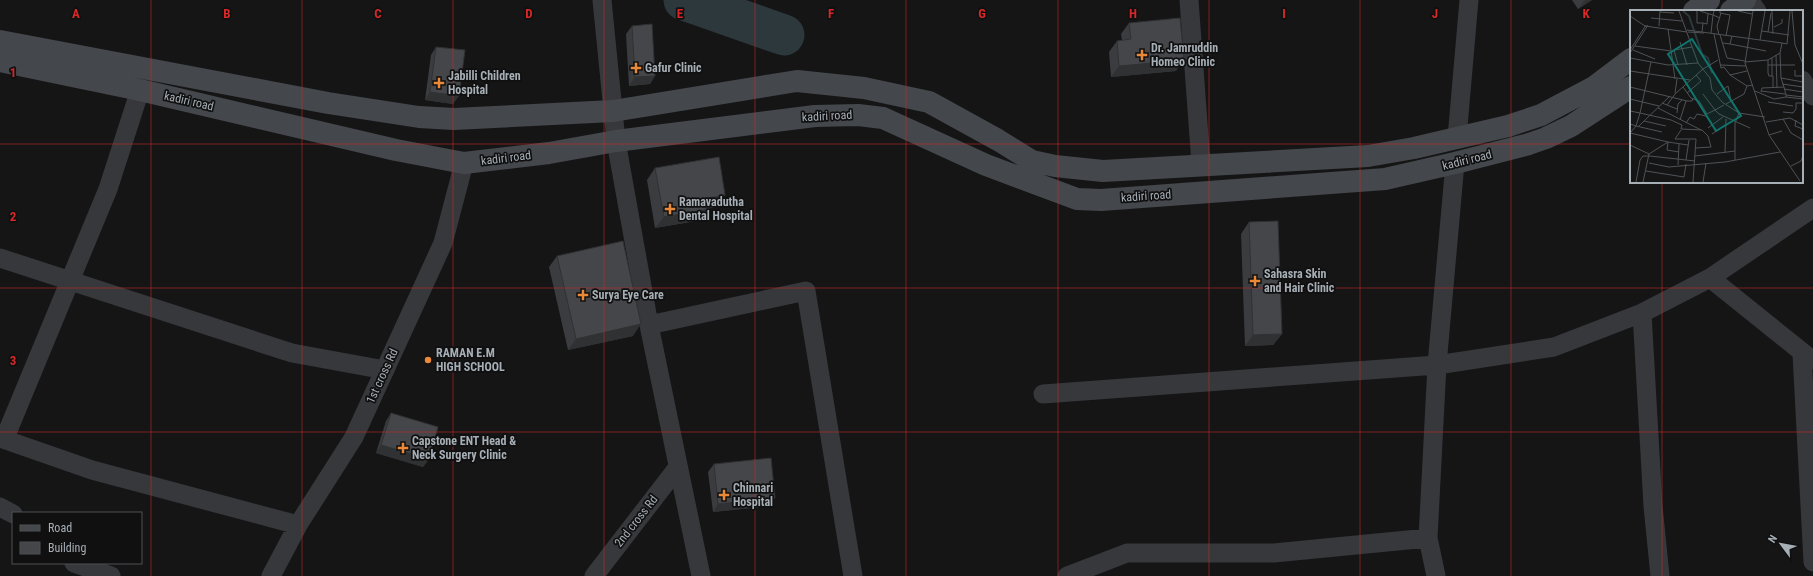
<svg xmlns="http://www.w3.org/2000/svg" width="1813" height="576" font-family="'Roboto Condensed',sans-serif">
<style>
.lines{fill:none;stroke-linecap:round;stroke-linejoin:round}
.river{stroke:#2d383c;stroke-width:41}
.minor{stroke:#36383b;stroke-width:19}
.secondary{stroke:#44474b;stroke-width:22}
.wall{fill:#3a3c3f}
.shaded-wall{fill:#303133}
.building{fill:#444649;stroke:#303133}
.grid{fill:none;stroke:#d62828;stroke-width:1;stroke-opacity:0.55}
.poi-dot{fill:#ea8a39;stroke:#101011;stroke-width:1.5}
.labels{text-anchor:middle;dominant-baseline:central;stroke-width:3.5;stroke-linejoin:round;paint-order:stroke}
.poi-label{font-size:12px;font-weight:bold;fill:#a7afb6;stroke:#101011;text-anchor:start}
.street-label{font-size:12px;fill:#a7afb6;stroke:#101011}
.inset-river{fill:none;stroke:#2d383c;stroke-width:2}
.inset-road{fill:none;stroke:#4f5356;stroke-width:1}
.view{fill:#0f766e;fill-opacity:0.15;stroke:#0f766e;stroke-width:2}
.inset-edge{fill:none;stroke:#a7afb6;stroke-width:2}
.grid-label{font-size:13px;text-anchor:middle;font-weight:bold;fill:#d62828;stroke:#101011;stroke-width:3.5;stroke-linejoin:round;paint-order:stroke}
</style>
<rect width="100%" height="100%" fill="#151516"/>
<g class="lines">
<path class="river" d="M684 0 784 35"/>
<path class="minor" d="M602 0 616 141 649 325 701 576
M1189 0 1201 164
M1749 0 1757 11
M1802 80 1813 96
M140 90 108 189 9 428 3 439 92 470 298 525
M1457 138 1469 0
M1455 163 1437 365 1554 347 1642 313 1710 278 1813 208
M0 258 292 353 385 370
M1710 278 1812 360
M1642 313 1653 506 1660 576
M649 325 806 291 853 576
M1802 354 1813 562
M1043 394 1437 365 1428 538 1274 553H1127L1067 576
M0 507 13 514
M1428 538 1436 576
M74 563 111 576
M271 576 298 525 354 437 443 243 464 163
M594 576 678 467"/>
<path class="secondary" d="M1694 11 1709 0
M1731 11 1745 0
M0 41 328 103 419 117 454 119 613 111 797 81 864 88 929 102 998 140 1032 161 1055 166 1103 171 1368 156 1414 148 1508 126 1541 115 1594 87 1631 59
M0 61 140 90 396 150 464 163 549 153 616 141 815 116 858 115 883 118 986 165 1077 199 1101 200 1385 179 1455 163 1529 144 1546 138 1571 126 1631 87"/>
</g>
<path class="wall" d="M1572 0H1592L1578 9Z
M1129 23 1176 71 1111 77 1109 52 1117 41 1122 40 1121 34Z
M632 26 655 76 650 84 629 86 626 34Z
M436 47 453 104 425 100 431 55Z
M655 168 725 195 717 207 710 208 702 220 655 228 647 180Z
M1249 222 1282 334 1273 345 1245 346 1241 234Z
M557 256 633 336 568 350 549 267Z
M391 413 429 459 423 467 376 453 386 421Z
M714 464 775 498 770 506 713 512 708 472Z"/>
<path class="shaded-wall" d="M1586 0H1592L1578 9 1584 1Z
M1184 60 1176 71 1111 77 1119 66Z
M655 76 650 84 629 86 635 77Z
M430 92 459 96 453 104 425 100Z
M725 195 717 207 700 210 709 198Z
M710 209 702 220 655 228 664 217Z
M641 324 633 336 568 350 576 339Z
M1282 334 1273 345 1245 346 1253 335Z
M381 445 429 459 423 467 376 453Z
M775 498 770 506 713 512 718 504Z"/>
<path class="building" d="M1180 18 1184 60 1119 66 1117 41 1131 39 1129 23Z
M652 24 655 76 635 77 632 26Z
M436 47 465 50 459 96 430 92Z
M719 157 725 195 709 198 710 209 664 217 655 168Z
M1278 221 1282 334 1253 335 1249 222Z
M623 241 641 324 576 339 557 256Z
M391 413 438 427 429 459 381 445Z
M771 458 775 498 718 504 714 464Z"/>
<path class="grid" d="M151 0V576M302 0V576M453 0V576M604 0V576M755 0V576M906 0V576M1058 0V576M1209 0V576M1360 0V576M1511 0V576M1662 0V11M0 144H1631M1802 144H1813M1662 182V576M0 288H1813M0 432H1813"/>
<g class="poi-dot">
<path d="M1140 49h4v4h4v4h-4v4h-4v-4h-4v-4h4z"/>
<path d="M634 62h4v4h4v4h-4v4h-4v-4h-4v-4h4z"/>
<path d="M437 77h4v4h4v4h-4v4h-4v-4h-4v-4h4z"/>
<path d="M668 203h4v4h4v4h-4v4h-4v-4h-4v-4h4z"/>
<path d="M1253 275h4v4h4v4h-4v4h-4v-4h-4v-4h4z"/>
<path d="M581 289h4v4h4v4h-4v4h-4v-4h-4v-4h4z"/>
<circle cx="428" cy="360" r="4"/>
<path d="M401 442h4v4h4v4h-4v4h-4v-4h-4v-4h4z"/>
<path d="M722 489h4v4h4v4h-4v4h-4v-4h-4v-4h4z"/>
</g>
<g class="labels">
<g class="poi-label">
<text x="1151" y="48">Dr. Jamruddin<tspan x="1151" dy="14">Homeo Clinic</tspan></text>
<text x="645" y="68">Gafur Clinic</text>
<text x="448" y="76">Jabilli Children<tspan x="448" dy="14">Hospital</tspan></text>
<text x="679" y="202">Ramavadutha<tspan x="679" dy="14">Dental Hospital</tspan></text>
<text x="1264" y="274">Sahasra Skin<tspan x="1264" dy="14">and Hair Clinic</tspan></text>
<text x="592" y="295">Surya Eye Care</text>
<text x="436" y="353">RAMAN E.M<tspan x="436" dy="14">HIGH SCHOOL</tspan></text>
<text x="412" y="441">Capstone ENT Head &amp;<tspan x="412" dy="14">Neck Surgery Clinic</tspan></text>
<text x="733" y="488">Chinnari<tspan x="733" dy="14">Hospital</tspan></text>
</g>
<g class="street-label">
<text transform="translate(189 101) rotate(13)">kadiri road</text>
<text transform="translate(827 116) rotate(-3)">kadiri road</text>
<text transform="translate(506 158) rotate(-7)">kadiri road</text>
<text transform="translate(1467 160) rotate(-14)">kadiri road</text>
<text transform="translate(1146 196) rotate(-4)">kadiri road</text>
<text transform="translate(382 376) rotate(-65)">1st cross Rd</text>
<text transform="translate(636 521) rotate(-52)">2nd cross Rd</text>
</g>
</g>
<g transform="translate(1630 10)">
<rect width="173" height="173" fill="#151516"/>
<path class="inset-river" d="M53 1 59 6 72 44 78 48 82 63"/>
<path class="inset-road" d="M49 1 68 53 80 68 82 80 92 92 109 103 135 107M67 1V13H73M70 1 83 5 84 1M90 1V3L100 5 96 26M108 1 122 4M123 1 115 53 139 125 170 171M142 1 143 24M162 1 165 35 173 54M30 2 44 3M0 6 15 16 57 22M21 8 52 11M29 16 30 1M144 17 152 13V9M38 19 45 69M57 20 152 33M132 21 159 25M58 22 74 23M72 22 73 13 77 14 78 4M138 22 141 3M81 23 83 5 90 8M84 24 91 58 94 57 100 65 117 61M89 25 87 16 91 3M90 25 97 48 115 51M130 30 135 1M50 32 57 55M93 33 100 34 102 26M100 34 136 41M5 36 41 41M0 40 16 15M3 40 25 49M0 43 18 15M146 45 147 78M0 48 38 55 68 53M138 50V63L139 66H143V78M21 52 10 103 41 110 52 115 51 119 72 120 78 126 81 137 65 138M115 52 138 50 150 43M48 55 44 40 62 37M90 55 116 56M138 55H165M165 60V66H173M0 61 60 70M100 65 117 76 123 75M142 66V48M151 68 150 43 152 33 157 34 160 1M152 74 173 77M0 77 57 91H62L63 88M53 77 61 88 69 91 77 104 85 100 73 84M154 77 151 68 173 72M154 79 173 82M125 81 144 89 156 87V85L173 87M131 81 155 84M131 82 132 78 154 77 156 85M45 83 47 69M57 83 71 71 66 65M87 84 98 76 101 91M156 87 173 89M0 89 29 96M138 92 163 96M32 93 47 99M96 94 114 84 117 76M37 95 45 84 73 59 88 50M94 95 85 100 89 104 120 118M28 98 71 120M0 101 10 103 6 116 32 122M153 102 163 103 166 99V93H173M47 103 48 94 52 90M153 109 161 123 173 130M50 110 56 91M166 110 165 116 173 119M14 111 40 86M136 112 160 108 173 115M56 113 60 107 64 109 67 104 76 106M0 114 6 116 0 123M9 116 14 111 36 116M78 118 93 107M51 120 45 129H66L63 172M0 123 38 132 37 140 49 142M82 124 95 115M139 125 152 121M0 135 19 144 13 172M95 143 96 109M19 144 38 132 58 135M20 146 65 151M65 146 105 141M56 150 59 130M105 150V113L109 103M19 153 39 157 95 152 150 142M48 155 49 134M161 156 171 151 173 146M16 161 54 167 56 154M6 172 10 150 13 146H20M73 172 76 153"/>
<path class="view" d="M62 29 111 106 86 121 38 44Z"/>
<rect width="173" height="173" class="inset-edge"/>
</g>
<g class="grid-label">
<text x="76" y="18">A</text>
<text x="227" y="18">B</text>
<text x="378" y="18">C</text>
<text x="529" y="18">D</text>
<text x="680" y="18">E</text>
<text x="831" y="18">F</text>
<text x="982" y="18">G</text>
<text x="1133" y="18">H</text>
<text x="1284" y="18">I</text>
<text x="1435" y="18">J</text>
<text x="1586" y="18">K</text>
<text x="13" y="77">1</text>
<text x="13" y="221">2</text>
<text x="13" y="365">3</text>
</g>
<rect x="12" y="512" width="130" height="52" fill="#101011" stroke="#4c5053"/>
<rect x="20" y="525" width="20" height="6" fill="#44474b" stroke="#4c5053"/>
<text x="48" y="532" font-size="12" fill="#a7afb6">Road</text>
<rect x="20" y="542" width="20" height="12" fill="#444649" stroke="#4c5053"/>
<text x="48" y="552" font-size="12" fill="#a7afb6">Building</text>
<g transform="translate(1781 544) rotate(302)" stroke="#101011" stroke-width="3" paint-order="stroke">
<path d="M0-3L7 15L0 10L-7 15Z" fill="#a7afb6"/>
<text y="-6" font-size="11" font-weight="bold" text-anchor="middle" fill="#a7afb6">N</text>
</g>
</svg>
